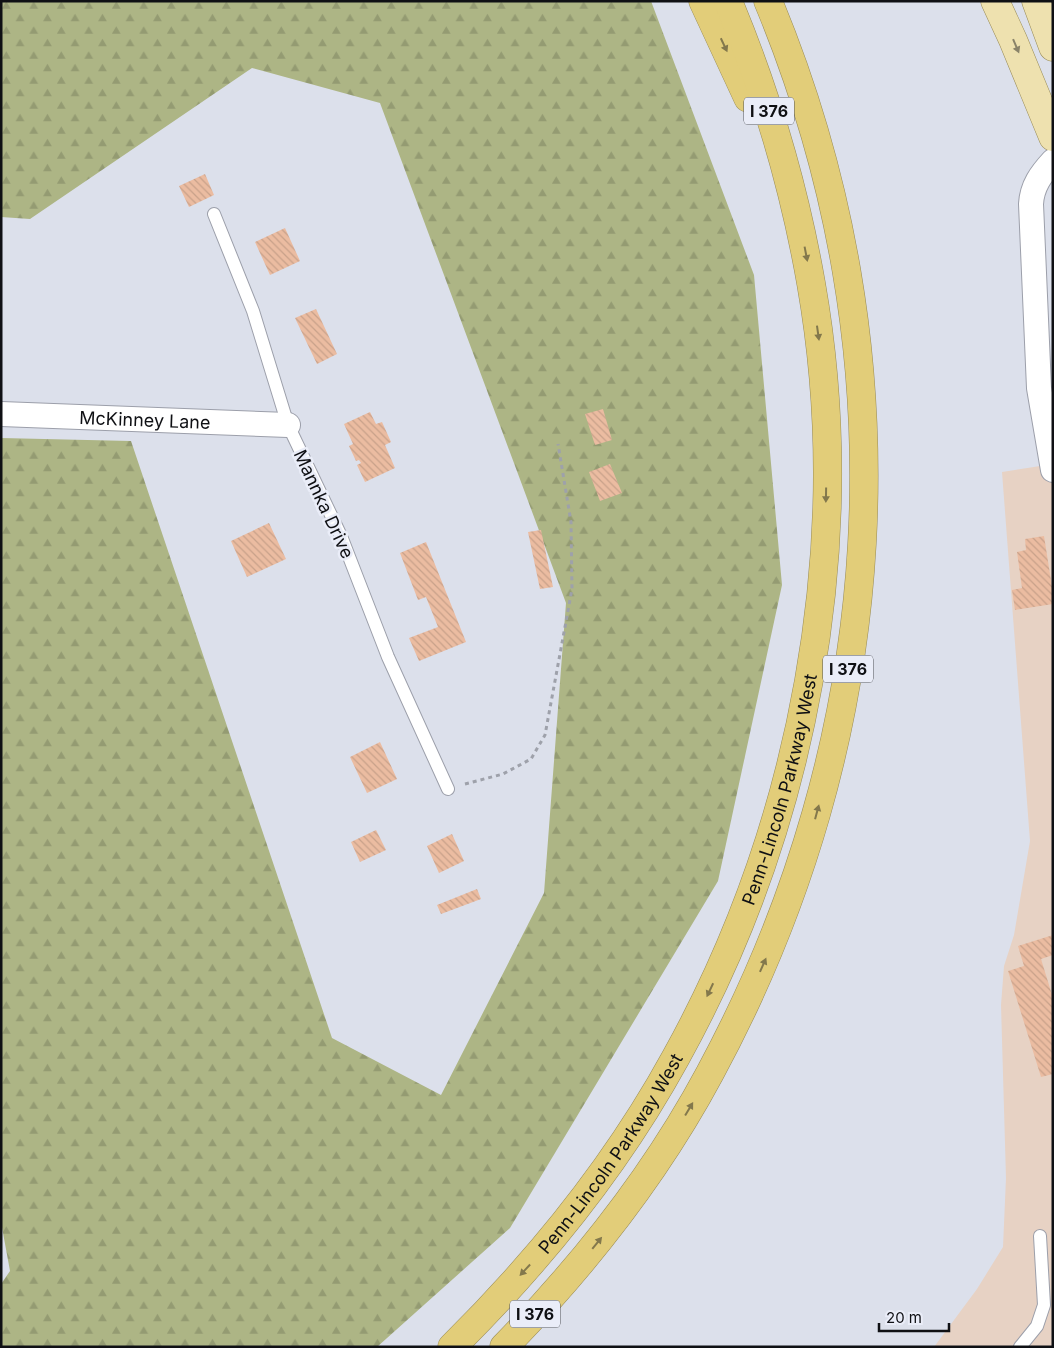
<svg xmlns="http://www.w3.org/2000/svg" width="1054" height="1348" font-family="Inter,sans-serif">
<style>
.commercial{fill:#e7d2c4}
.forest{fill:url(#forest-firs)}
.building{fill:url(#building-back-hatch)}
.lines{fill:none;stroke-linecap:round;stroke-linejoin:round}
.lane-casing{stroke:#9c9faa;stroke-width:14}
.street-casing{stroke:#9c9faa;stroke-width:26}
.primary-casing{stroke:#988b56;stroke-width:29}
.highway-casing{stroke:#988b56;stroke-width:29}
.path{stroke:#9ea1aa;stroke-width:3;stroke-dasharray:4 4;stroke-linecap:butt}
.lane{stroke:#fff;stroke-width:12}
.street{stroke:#fff;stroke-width:24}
.primary{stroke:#eee1af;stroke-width:28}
.highway{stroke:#e2cd79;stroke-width:28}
.oneway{fill:#83784c}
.oneway2{fill:#8a8369}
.labels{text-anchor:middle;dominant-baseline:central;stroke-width:5;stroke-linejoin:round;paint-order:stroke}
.shield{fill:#eaedf8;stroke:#515258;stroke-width:1}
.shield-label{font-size:16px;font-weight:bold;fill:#0f1014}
.street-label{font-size:18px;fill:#0f1014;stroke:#eaedf8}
</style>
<defs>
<pattern id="forest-firs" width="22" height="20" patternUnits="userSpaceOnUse" patternTransform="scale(1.25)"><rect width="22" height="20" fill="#adb585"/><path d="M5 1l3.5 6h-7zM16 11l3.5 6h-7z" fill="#949b72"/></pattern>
<pattern id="building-back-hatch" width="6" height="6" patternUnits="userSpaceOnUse" patternTransform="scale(1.25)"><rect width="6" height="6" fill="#ebbca1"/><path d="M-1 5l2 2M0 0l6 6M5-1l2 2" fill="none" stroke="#c8a18a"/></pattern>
</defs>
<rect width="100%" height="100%" fill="#dce0eb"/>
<path class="commercial" d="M1053 464V1347H934L977 1289 1003 1247 1006 1178 1001 1005 1004 966 1014 935 1030 841 1002 472Z"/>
<path class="forest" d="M1 1H651L754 275 782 585 718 881 510 1228 377 1347H1V1284L10 1271 1 1222V438L131 441 332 1038 441 1095 544 893 566 603 380 103 252 68 30 219 1 217Z"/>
<path class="building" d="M205 174 214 195 189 207 179 186Z
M285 228 300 261 270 275 255 242Z
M316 309 337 354 317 364 295 318Z
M603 409 612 440 595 445 585 414Z
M370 412 376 424 382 422 391 442 385 445 395 468 365 482 357 465 361 463 359 460 356 461 349 446 353 444 344 424Z
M610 464 622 493 600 501 589 472Z
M269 523 286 559 247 577 231 541Z
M541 530 553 587 540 589 528 532Z
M1044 536 1053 593V604L1015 610 1012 590 1022 588 1017 552 1026 550 1025 539Z
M426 542 466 642 419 661 409 638 438 627 426 597 418 600 400 553Z
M380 742 397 779 367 793 350 757Z
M376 830 386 850 360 862 351 842Z
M452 834 464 861 439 873 427 846Z
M477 889 481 899 441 914 437 905Z
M1053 935V955L1041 959 1053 998V1074L1041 1077 1008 971 1024 966 1018 946Z"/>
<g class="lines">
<g class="lane-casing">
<path id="lane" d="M214 214 253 311 288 425 341 536 388 657 448 789
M1020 1347 1037 1326 1044 1305 1040 1236"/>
</g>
<g class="street-casing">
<g id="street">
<path d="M1053 161C1041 174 1032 186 1031 204L1039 388 1053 470"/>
<path id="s1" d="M1 414 288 425"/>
</g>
</g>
<g class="primary-casing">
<path id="primary" d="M995 1 1013 40 1053 137
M1036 1 1053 47"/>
</g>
<g class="highway-casing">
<g id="highway">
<path d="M703 1 748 98"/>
<path id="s2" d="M452 1347C539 1261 617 1165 676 1057 804 826 857 544 811 283 794 186 766 92 728 1"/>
<path d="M504 1347C584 1265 656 1174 710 1073 891 738 915 354 768 1"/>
</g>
</g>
<path class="path" d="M465 784 503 774 531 759 545 735 572 589 571 522 558 444"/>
<use href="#lane" class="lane"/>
<use href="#street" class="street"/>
<use href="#primary" class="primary"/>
<use href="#highway" class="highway"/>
</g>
<defs><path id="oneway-solid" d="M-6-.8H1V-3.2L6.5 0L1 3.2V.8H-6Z" transform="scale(1.25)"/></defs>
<g class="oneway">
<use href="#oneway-solid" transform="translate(724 45) rotate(65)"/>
<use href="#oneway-solid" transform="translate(806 254) rotate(79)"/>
<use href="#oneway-solid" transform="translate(818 333) rotate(82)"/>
<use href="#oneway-solid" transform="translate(826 495) rotate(91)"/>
<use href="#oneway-solid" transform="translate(817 812) rotate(-75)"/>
<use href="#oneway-solid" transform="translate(763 965) rotate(-66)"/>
<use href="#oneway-solid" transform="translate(710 990) rotate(115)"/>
<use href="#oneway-solid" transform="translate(689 1109) rotate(-59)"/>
<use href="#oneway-solid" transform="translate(597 1243) rotate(-51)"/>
<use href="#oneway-solid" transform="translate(525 1270) rotate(133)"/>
</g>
<use class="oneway2" href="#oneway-solid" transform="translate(1016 46) rotate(67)"/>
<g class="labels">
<g class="shield">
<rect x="744" y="97.5" width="50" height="27" rx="4"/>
<rect x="823" y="655.5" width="50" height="27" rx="4"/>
<rect x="510" y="1300.5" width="50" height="27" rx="4"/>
</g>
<g class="shield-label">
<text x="769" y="111">I 376</text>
<text x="848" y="669">I 376</text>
<text x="535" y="1314">I 376</text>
</g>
<g class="street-label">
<text stroke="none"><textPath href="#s1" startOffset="144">McKinney Lane</textPath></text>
<text transform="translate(324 504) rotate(65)">Mannka Drive</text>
<text stroke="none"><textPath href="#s2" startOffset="656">Penn-Lincoln Parkway West</textPath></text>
<text stroke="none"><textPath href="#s2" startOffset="251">Penn-Lincoln Parkway West</textPath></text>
</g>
</g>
<rect width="1054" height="1348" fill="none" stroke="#0f1014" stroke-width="5"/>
<path d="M879 1323v8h70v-8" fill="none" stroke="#0f1014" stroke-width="2.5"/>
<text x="886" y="1323" font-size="15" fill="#0f1014" stroke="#eaedf8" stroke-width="4" paint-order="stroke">20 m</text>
</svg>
